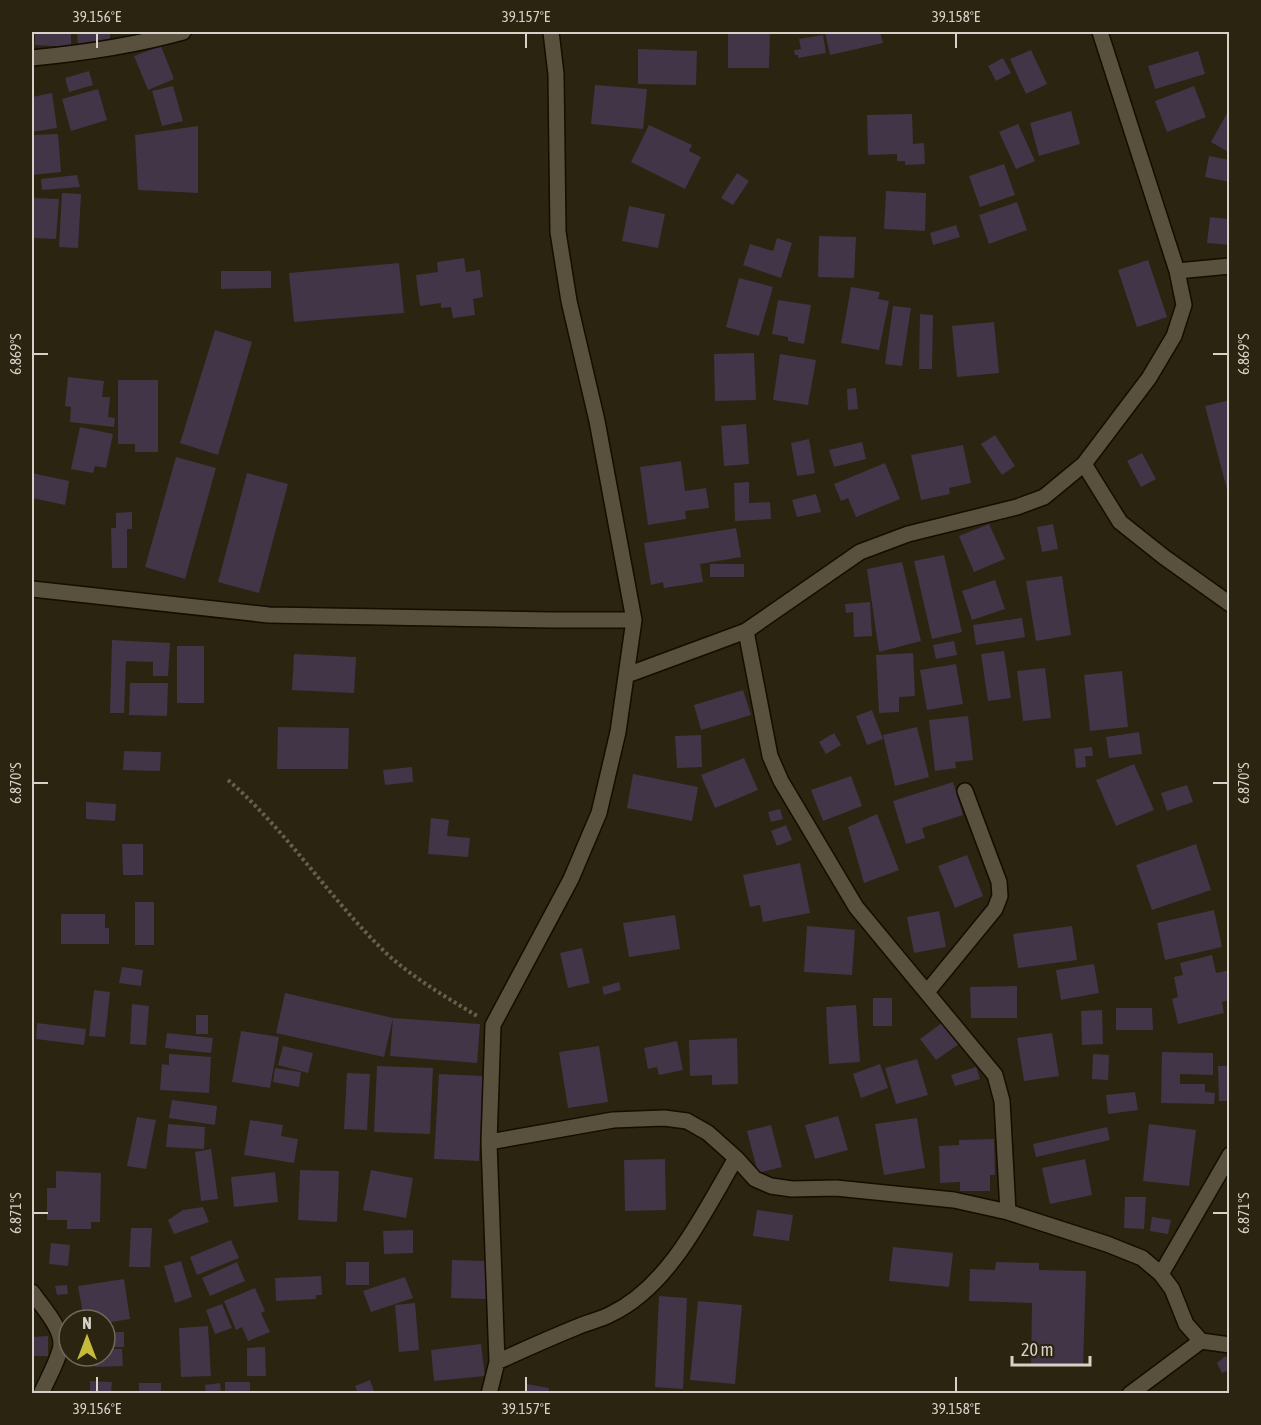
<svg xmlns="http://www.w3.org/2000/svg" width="1261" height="1425" font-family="'Asap Condensed',sans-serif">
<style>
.building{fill:#413547}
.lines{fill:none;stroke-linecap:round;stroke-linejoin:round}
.minor-casing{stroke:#140d00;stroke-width:18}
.path{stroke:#66604f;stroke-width:4;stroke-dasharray:3 3;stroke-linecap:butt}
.minor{stroke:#59513d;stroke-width:15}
.ticks{fill:none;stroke:#d7d2c7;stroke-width:2}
.neatline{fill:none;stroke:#d7d2c7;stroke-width:2}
.ticks-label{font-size:15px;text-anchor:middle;fill:#d7d2c7}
</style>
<rect width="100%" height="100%" fill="#2b2411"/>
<path class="building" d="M35 32H71V47L35 45Z
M77 32H110V39L78 46Z
M728 32H770L769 68H728Z
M825 32H880L883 43 830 55Z
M823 35 826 53 798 58V55H795L794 50 801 49 799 39Z
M161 46 174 79 148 90 134 56Z
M638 49 697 51 696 85 638 84Z
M1031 50 1047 84 1026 94 1010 59Z
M1198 51 1205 74 1155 89 1148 66Z
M1003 58 1011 73 996 81 988 66Z
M89 71 93 85 69 92 65 78Z
M595 85 647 89 643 129 591 124Z
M173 86 183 121 162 126 152 91Z
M1194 86 1206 117 1167 132 1155 101Z
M98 89 107 120 71 131 62 99Z
M52 93 57 128 32 132V97Z
M1230 108V146L1227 151 1211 142Z
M1071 111 1080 144 1039 156 1030 123Z
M912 114 913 144 924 143 925 164 905 165V161H897V154L868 155 867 115Z
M1018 124 1035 161 1016 169 999 132Z
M649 125 692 145 689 151 701 157 685 189 631 162Z
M198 126V193L138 190 135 135Z
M58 134 61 172 32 175V135Z
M1209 156 1230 160V182L1205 177Z
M1004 164 1015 195 980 207 969 176Z
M737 173 749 181 733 205 721 198Z
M77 175 80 187 42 190 41 179Z
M886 191 926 193 925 231 884 229Z
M62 193 81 194 78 248 59 247Z
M32 198 59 199 56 239 32 238Z
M1017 202 1027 230 989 244 979 215Z
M629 206 665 214 658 248 622 241Z
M1210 217 1230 219V245L1207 243Z
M956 225 960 237 933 245 930 233Z
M819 236 856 237 854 278 818 277Z
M777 238 792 243 781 278 743 265 750 244 773 251Z
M464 258 466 272 480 270 483 297 473 299 475 315 453 318 451 307 441 308V303L420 306 416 275 438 272 437 262Z
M1148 260 1167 317 1137 327 1118 270Z
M399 263 404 313 294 322 289 273Z
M221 271H271V288L221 289Z
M739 278 773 287 759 336 726 327Z
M851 287 880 292 878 299 889 301 879 350 841 343Z
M778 300 811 305 804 344 788 341V337L772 334Z
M893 306 911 308 902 366 885 364Z
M920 314 933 315 932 369H919Z
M994 322 999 373 957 377 952 326Z
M215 330 252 342 218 455 180 443Z
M754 353 756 400 715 401 714 354Z
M780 354 816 360 808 405 773 400Z
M68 377 104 381 102 397H110L108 417 115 418 114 427 70 422 71 407 65 406Z
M118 380H158V452H135V444H118Z
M856 388 858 409 848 410 847 389Z
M1230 400V497H1229L1205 406Z
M746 424 749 464 724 466 721 426Z
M80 427 113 434 106 468 95 466 93 473 71 469Z
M995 435 1015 466 1002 475 981 444Z
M809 439 815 473 797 476 791 443Z
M862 442 866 459 834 467 829 450Z
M963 445 971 483 949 488 950 494 921 500 911 455Z
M1142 453 1156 479 1141 487 1127 461Z
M176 457 216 468 185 579 145 567Z
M681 461 685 491 706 488 709 508 685 511 686 519 648 525 640 467Z
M885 463 900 499 856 517 848 498 841 501 834 484Z
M32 473 69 481 65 505 32 498Z
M247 473 288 484 259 593 218 582Z
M749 482V503L770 502 771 519 735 521 734 483Z
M816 494 821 512 797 517 792 500Z
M132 512V529H127V568H112L111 528H116V513Z
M989 524 1005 559 974 572 959 536Z
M1053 524 1058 549 1042 552 1037 527Z
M736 528 741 557 700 564 703 582 664 588 663 582 651 585 644 543Z
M944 555 962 632 932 639 914 561Z
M902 562 921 641 879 652 867 569Z
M710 564H744V577H710Z
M1062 576 1071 635 1036 641 1026 581Z
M995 580 1005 609 972 620 962 591Z
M870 602 872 636 854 637 853 612 846 613 845 604Z
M1022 618 1025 637 976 645 973 625Z
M112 640 170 643 168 676H153V662L126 661 124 713H110Z
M954 641 957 655 936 659 933 645Z
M177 646H204V703H177Z
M1004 651 1011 698 988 701 981 654Z
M913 653 915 696 899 697V712L879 713 876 655Z
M294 654 356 657 354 693 292 690Z
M956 664 963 704 927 710 920 670Z
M1045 668 1051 718 1023 721 1017 671Z
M1122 671 1128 727 1090 731 1084 675Z
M130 683H168L167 716 129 715Z
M743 690 751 715 701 730 694 705Z
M872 710 883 739 867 745 856 716Z
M968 716 973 760 955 762 956 768 935 771 929 720Z
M278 727 349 728 348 769H277Z
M917 727 929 777 895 786 883 735Z
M1139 732 1142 754 1109 758 1106 737Z
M834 733 841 745 826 754 819 742Z
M701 735 702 767 677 768 675 736Z
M1092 747 1093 756H1085L1086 767 1076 768 1074 749Z
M124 751 161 752 160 771 123 770Z
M744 758 758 790 715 808 701 775Z
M1134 764 1154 810 1116 826 1096 780Z
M412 767 413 782 385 785 383 770Z
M633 774 698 787 692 821 627 808Z
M851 776 862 806 823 821 811 790Z
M953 782 963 815 922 828 925 838 906 844 893 801Z
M1187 785 1193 802 1167 811 1161 793Z
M86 802 116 804 115 821 86 819Z
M780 809 783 819 771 822 768 812Z
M877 814 899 870 864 883 848 827Z
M431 818 449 820 447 836 470 838 468 857 428 854Z
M786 825 792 840 777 846 771 831Z
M122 844H143V875H123Z
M1196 844 1211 890 1152 910 1136 865Z
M967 855 983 896 955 908 938 866Z
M800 863 810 913 763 922 760 905 750 907 743 875Z
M135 902H154V945H135Z
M1214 910 1222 947 1165 960 1157 923Z
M939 911 946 947 914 953 907 917Z
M61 914H105V928H109V944H61Z
M675 915 680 949 629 957 623 923Z
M807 926 855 930 852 975 804 972Z
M1072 926 1077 960 1018 968 1013 934Z
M582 948 590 983 568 988 560 953Z
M1212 955 1216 973 1230 970V1000L1222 1002 1224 1013 1178 1024 1172 999 1178 997 1174 977 1183 975 1180 963Z
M1094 964 1099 993 1061 1000 1056 970Z
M122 967 143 970 141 986 119 983Z
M619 982 621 990 604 995 602 987Z
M1017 986V1018H971L970 987Z
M94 990 110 992 105 1037 89 1036Z
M285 993 393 1018 384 1057 276 1033Z
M873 998H892V1026H873Z
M132 1004 149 1006 146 1045 130 1044Z
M856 1005 860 1062 829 1064 826 1007Z
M1116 1008H1152L1153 1030H1116Z
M1102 1010 1103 1044 1082 1045 1081 1011Z
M196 1015H208V1034H196Z
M393 1018 480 1024 477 1063 390 1056Z
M946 1020 962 1042 936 1060 920 1039Z
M37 1023 86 1029 84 1045 36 1039Z
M241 1031 279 1037 270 1088 232 1082Z
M167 1033 213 1038 211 1053 165 1048Z
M1052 1033 1059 1076 1024 1081 1017 1038Z
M737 1038 738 1084 712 1085V1075L690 1076 689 1040Z
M677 1041 683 1070 659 1075 657 1067 648 1069 644 1048Z
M283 1046 313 1053 308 1073 278 1065Z
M599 1046 608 1102 568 1108 559 1052Z
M1162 1052 1213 1053V1075L1180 1074V1084H1205V1092L1215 1093 1214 1104 1161 1103Z
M169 1054 211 1057 209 1093 160 1090 162 1064 169 1065Z
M1093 1054 1109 1055 1108 1080 1092 1079Z
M917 1059 928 1095 896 1104 885 1068Z
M880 1064 888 1088 861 1098 853 1074Z
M377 1066 433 1068 430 1134 374 1132Z
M1218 1066H1230V1101H1219Z
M976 1067 980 1079 955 1086 951 1075Z
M275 1068 301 1072 299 1087 273 1082Z
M347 1073 370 1074 367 1130 344 1129Z
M439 1074 483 1076 479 1161 434 1159Z
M1135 1092 1138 1110 1108 1114 1106 1095Z
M172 1100 217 1106 215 1125 169 1118Z
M838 1116 848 1150 815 1159 805 1125Z
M137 1117 156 1120 146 1169 127 1166Z
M917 1118 925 1168 884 1175 875 1124Z
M250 1120 283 1125 281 1136 298 1139 294 1163 244 1155Z
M168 1124 205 1127 204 1149 166 1147Z
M1149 1124 1196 1130 1189 1186 1143 1181Z
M771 1125 782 1167 758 1173 747 1131Z
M1107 1127 1110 1140 1036 1157 1033 1144Z
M994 1139 995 1175H990V1191H960V1182L940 1183 939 1146 959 1145V1140Z
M211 1149 218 1199 201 1201 195 1152Z
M665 1159 666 1210 625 1211 624 1160Z
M1085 1159 1092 1195 1050 1204 1042 1168Z
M300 1170 339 1171 337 1222 298 1220Z
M371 1170 413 1178 406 1218 363 1210Z
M56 1171 101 1173 100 1222H91V1229H67V1220H47V1188H56Z
M275 1172 278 1202 234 1207 231 1177Z
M1125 1197H1146L1144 1229 1124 1228Z
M203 1207 209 1222 174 1234 168 1220 183 1210Z
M757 1210 793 1215 789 1241 753 1236Z
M1152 1217 1171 1220 1168 1234 1150 1231Z
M131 1228H152L150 1267H129Z
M413 1230V1253L384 1254 383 1231Z
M231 1240 239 1258 197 1275 190 1257Z
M51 1243 70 1245 68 1266 49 1264Z
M893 1247 953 1253 949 1287 889 1281Z
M452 1260 488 1261 486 1299 451 1298Z
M181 1261 192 1297 175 1303 164 1266Z
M237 1262 245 1281 210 1296 202 1278Z
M346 1262H369V1285H346Z
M996 1262 1039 1263V1270L1086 1271 1083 1366 1031 1365 1032 1303 969 1301 970 1269 995 1270Z
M321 1276 322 1295H316V1299L276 1301 275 1278Z
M405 1277 413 1298 371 1312 363 1291Z
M124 1279 130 1319 105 1323V1320H91L90 1313 83 1314 78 1286Z
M67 1285 68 1294 57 1295 55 1286Z
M255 1288 265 1311 261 1313 270 1332 248 1341 242 1327 236 1330 224 1301Z
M659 1296 687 1298 683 1389 655 1387Z
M698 1301 742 1305 735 1384 690 1380Z
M415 1303 419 1350 399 1352 395 1305Z
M222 1304 232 1328 215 1334 206 1310Z
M208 1326 211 1376 181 1377 179 1328Z
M106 1332H124V1347H105Z
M48 1336V1356H34L33 1337Z
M481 1344 485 1376 434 1381 431 1350Z
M265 1347 266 1376H247V1348Z
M105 1349H122L123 1366 95 1367V1356H105Z
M1224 1357H1230V1370L1222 1373 1217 1363Z
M370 1380 375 1394H358L355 1386Z
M90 1381 112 1382 111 1394H90Z
M225 1382H250V1394H225Z
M139 1383H161V1394H139Z
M220 1383 221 1394H206L205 1385Z
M527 1384 549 1388 548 1394H525Z"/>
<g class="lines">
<g class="minor-casing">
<path id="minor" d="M32 58C83 53 133 46 183 32
M1177 271 1230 266
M1084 464 1120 522 1164 557 1230 604
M32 589 269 615 551 620H634
M746 631 770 756 781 781 856 907 995 1075 1002 1101 1008 1212
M627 675 746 631 860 552 908 534 1017 507 1044 497 1084 464 1149 378 1174 336 1184 305 1177 271 1100 32
M927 992 995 909 1000 896 999 882 965 791
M489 1142 613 1120 664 1118 687 1121 708 1133 736 1158 755 1179 771 1186 792 1189 836 1188 954 1200 1008 1212 1107 1244 1142 1258 1161 1274 1172 1289 1186 1324 1201 1341 1230 1345
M1161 1274 1230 1155
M32 1292C42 1307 66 1331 60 1350 56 1365 47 1380 41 1394
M497 1362C523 1350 550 1338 577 1327 588 1322 600 1320 611 1314 670 1286 704 1212 736 1158
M489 1394 497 1362 489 1142 493 1025 571 879 599 813 618 732 634 620 597 421 569 301 558 232 556 74 551 32
M1130 1394 1201 1341"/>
</g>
<path class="path" d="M228 780C287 831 330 899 386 953 413 978 446 997 477 1016"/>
<use href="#minor" class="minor"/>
</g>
<path class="ticks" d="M97 33V48M526 33V48M956 33V48M33 354H48M1213 354H1228M33 783H48M1213 783H1228M33 1213H48M1213 1213H1228M97 1377V1392M526 1377V1392M956 1377V1392"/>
<rect width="1261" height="1425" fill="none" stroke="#2b2411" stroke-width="66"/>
<g transform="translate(87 1338)"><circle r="28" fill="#2b2411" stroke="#706a5a" stroke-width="1.5"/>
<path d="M0-4.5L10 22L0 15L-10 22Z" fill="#c6bb3c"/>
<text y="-9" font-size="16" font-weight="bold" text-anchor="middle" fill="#d7d2c7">N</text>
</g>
<path d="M1012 1356v9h78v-9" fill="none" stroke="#d7d2c7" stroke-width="3"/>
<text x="1021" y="1356" font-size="18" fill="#d7d2c7" stroke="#2b2411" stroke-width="4.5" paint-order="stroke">20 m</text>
<rect x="33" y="33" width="1195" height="1359" class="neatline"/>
<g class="ticks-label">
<text x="97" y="22">39.156°E</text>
<text x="526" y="22">39.157°E</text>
<text x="956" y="22">39.158°E</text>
<text transform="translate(16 354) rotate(-90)" y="5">6.869°S</text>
<text transform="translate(1244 354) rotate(-90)" y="5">6.869°S</text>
<text transform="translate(16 783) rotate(-90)" y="5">6.870°S</text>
<text transform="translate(1244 783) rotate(-90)" y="5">6.870°S</text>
<text transform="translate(16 1213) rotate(-90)" y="5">6.871°S</text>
<text transform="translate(1244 1213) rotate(-90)" y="5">6.871°S</text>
<text x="97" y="1414">39.156°E</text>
<text x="526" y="1414">39.157°E</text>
<text x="956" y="1414">39.158°E</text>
</g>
</svg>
